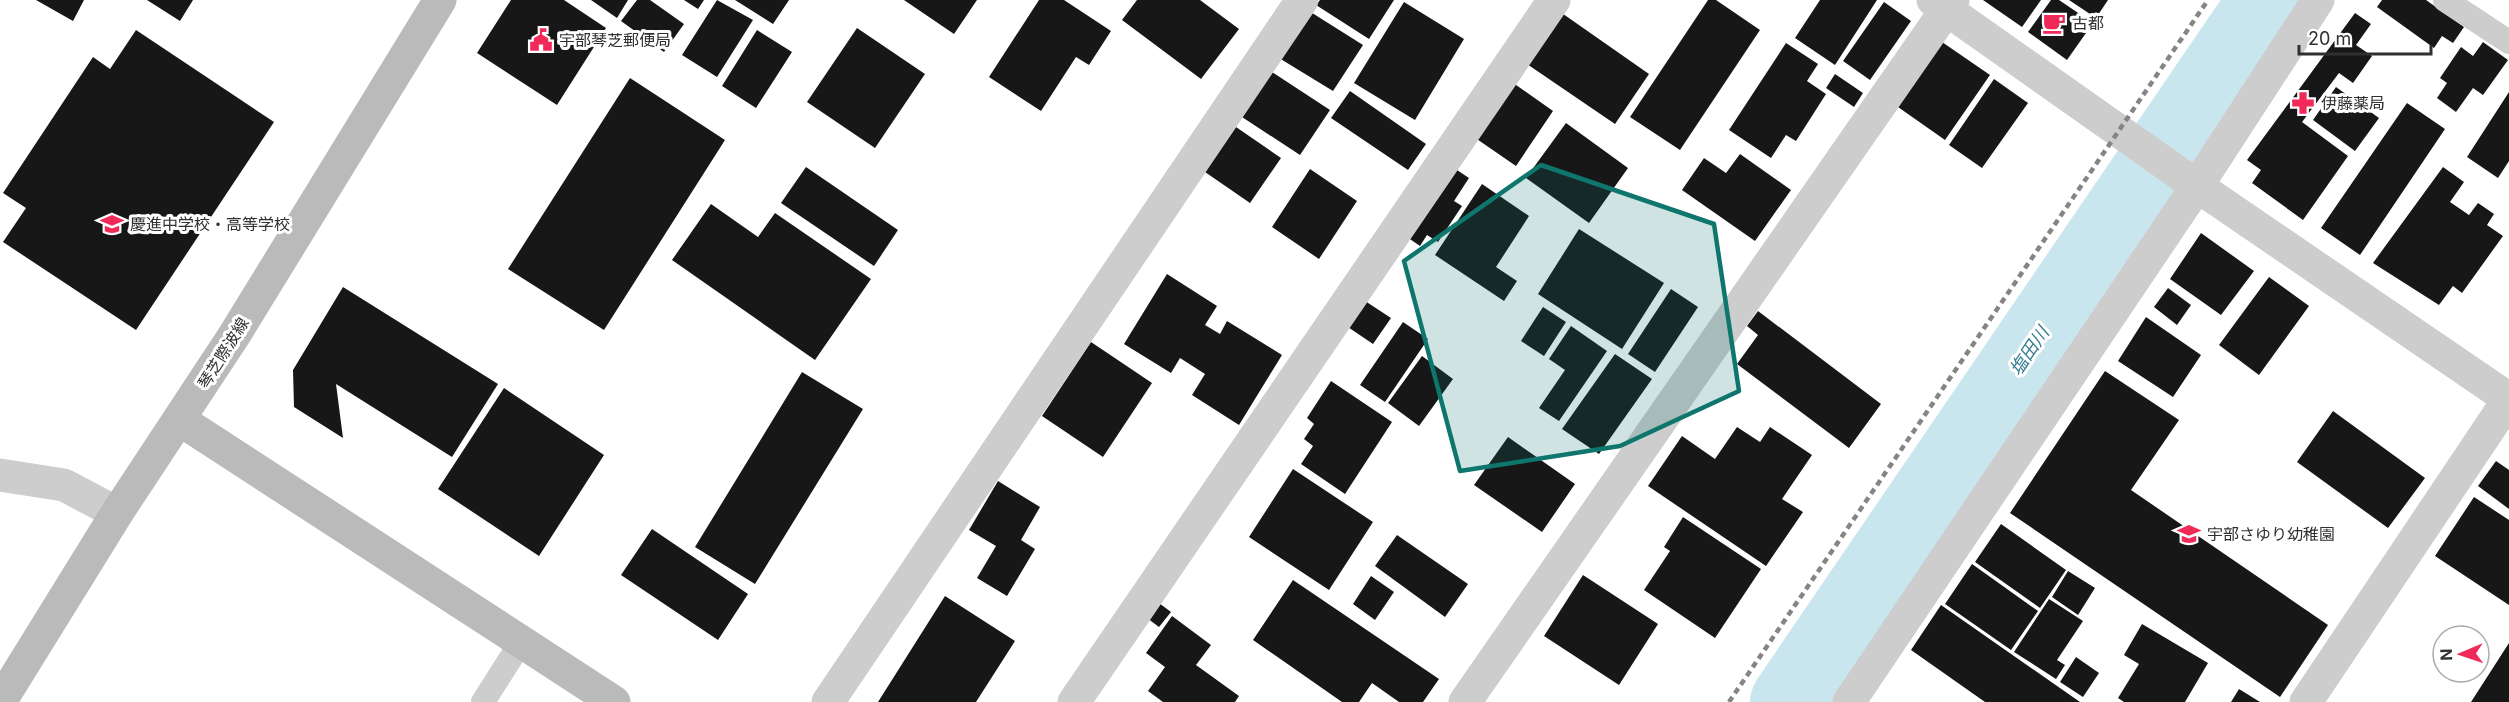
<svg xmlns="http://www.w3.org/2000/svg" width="2509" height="702" font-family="Inter,'Noto Sans JP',sans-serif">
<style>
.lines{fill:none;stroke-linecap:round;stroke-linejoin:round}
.river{stroke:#c9e6ef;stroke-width:80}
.building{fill:#171717}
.lane{stroke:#cdcdcd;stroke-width:24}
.street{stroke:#cdcdcd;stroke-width:33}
.secondary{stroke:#bababa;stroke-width:33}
.rail{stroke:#858585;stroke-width:4.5;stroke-dasharray:6 4.5;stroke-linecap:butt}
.marked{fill:#0f766e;fill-opacity:0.2;stroke:#0f766e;stroke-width:4.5;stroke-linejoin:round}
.labels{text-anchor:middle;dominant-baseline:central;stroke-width:6;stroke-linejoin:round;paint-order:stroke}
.poi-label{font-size:16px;fill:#303030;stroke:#fff;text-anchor:start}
.street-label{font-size:16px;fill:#303030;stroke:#fff}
.water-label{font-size:18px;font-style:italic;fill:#367d91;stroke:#fff}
</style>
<rect width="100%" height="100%" fill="#fff"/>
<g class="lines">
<path class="river" d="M1790 702 2269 0"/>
</g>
<path class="building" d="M36 0H84L73 21Z
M147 0H193L180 21Z
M511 0H564L606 28 557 105 477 53Z
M591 0H628L617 18Z
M637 0H650L684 24 664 52 621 21Z
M684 0H704L698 9Z
M717 0 753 20 717 77 682 55Z
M735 0H789L773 24Z
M904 0H977L954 34Z
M1039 0H1064L1111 31 1089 65 1076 57 1041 111 989 77Z
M1137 0H1200L1239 29 1201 79 1122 20Z
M1320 0H1394L1369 39 1316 5Z
M1708 0H1716L1760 30 1680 150 1630 117Z
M1820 0H1877L1835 65 1795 38Z
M1983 0H2041L2022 27Z
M2051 0H2059L2093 23 2067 60 2028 32Z
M2069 0H2108L2096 18Z
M2382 0H2426L2464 27 2453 43 2442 36 2434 48 2377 7Z
M1404 2 1464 39 1415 120 1354 83Z
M1884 2 1911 21 1870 80 1843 61Z
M1556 9 1649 74 1615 124 1521 60Z
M1309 11 1363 45 1333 91 1279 58Z
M2355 13 2371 24 2356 45 2372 56 2353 83 2339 73 2302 122 2348 156 2303 220 2252 183 2261 170 2247 160Z
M857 28 925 74 875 148 807 102Z
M136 30 274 122 136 330 3 242 26 208 3 193 93 57 110 69Z
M757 30 792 52 756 108 722 86Z
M1942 42 1990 75 1945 140 1898 107Z
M2483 42 2508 60 2483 95 2473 88 2456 112 2437 98 2447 83 2440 78 2461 47 2473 56Z
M1786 43 1818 64 1807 81 1826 94 1796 141 1786 135 1771 158 1729 130Z
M1272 72 1330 110 1300 155 1242 117Z
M1835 74 1863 93 1854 107 1826 88Z
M630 78 725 140 604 330 508 269Z
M1994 79 2028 103 1982 168 1949 145Z
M1509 80 1553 111 1516 166 1471 135Z
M2336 87 2379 118 2355 151 2313 120Z
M1350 91 1426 144 1408 170 1331 118Z
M2509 92V161L2498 178 2467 157Z
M2407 103 2445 129 2360 255 2321 228Z
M1566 123 1628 168 1589 223 1526 178Z
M1236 127 1281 158 1250 203 1205 172Z
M1740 154 1791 190 1755 241 1682 190 1704 158 1726 173Z
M1451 166 1469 178 1454 201 1462 206 1438 242 1427 235 1420 246 1404 235Z
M806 167 898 230 874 266 781 203Z
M2443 167 2464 182 2450 202 2469 215 2478 203 2494 214 2487 225 2503 236 2462 293 2453 286 2439 305 2373 263Z
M1310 169 1357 201 1319 259 1272 227Z
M1482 184 1529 216 1496 267 1517 281 1504 301 1435 255Z
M711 204 758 237 775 213 871 279 815 360 672 260Z
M1579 229 1664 283 1622 349 1538 294Z
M2201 233 2254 271 2221 315 2170 279Z
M1167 274 1217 306 1205 325 1220 334 1227 321 1282 355 1239 425 1192 395 1205 374 1180 358 1171 373 1124 344Z
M2269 277 2309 306 2259 375 2219 345Z
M343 287 498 384 452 457 336 384 343 438 294 407 293 370Z
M2168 288 2191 305 2177 325 2154 307Z
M1671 289 1698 307 1655 372 1628 354Z
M1359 297 1391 318 1373 344 1342 323Z
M1543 307 1566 322 1544 356 1521 341Z
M1758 311 1881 404 1849 448 1737 364 1758 335 1747 326Z
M2146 317 2201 355 2173 397 2118 361Z
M1403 322 1428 339 1385 402 1360 385Z
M1571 326 1607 351 1559 421 1539 408 1565 370 1549 359Z
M1091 342 1152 383 1103 457 1042 416Z
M1615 354 1652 379 1599 454 1562 429Z
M1422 356 1453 379 1419 426 1388 403Z
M2105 371 2179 420 2131 490 2328 625 2280 697 2010 513Z
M802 372 863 409 755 584 695 547Z
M1331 381 1392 422 1345 494 1301 464 1313 446 1304 439 1314 424 1307 418Z
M504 388 604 455 539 556 438 489Z
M2333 411 2425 478 2388 528 2297 462Z
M1737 427 1760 442 1770 427 1812 455 1782 499 1803 512 1766 566 1648 486 1682 436 1715 459Z
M1508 437 1575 484 1542 532 1474 485Z
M2496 461 2509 470V509L2478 486Z
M1293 469 1373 522 1329 590 1249 537Z
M998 481 1040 507 1021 540 1035 549 1007 596 977 578 996 546 969 530Z
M2474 497 2509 520V605L2435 556Z
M1683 517 1761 569 1715 638 1644 590 1670 551 1664 547Z
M2001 524 2066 570 2040 608 1975 562Z
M652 529 748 594 718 640 621 575Z
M1397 535 1468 584 1445 617 1375 566Z
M1972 564 2038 611 2011 650 1945 604Z
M2068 571 2095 588 2078 615 2052 597Z
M1583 575 1658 624 1619 685 1544 636Z
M1371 576 1394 592 1375 620 1353 604Z
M1293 580 1439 679 1423 702H1399L1372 683 1359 702H1342L1253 640Z
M945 596 1015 641 976 702H878Z
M2049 599 2083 621 2057 660 2065 665 2056 679 2014 652Z
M1159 603 1171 612 1159 627 1147 618Z
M1941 605 2080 702H1985L1911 650Z
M1172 616 1211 645 1196 665 1239 696 1235 702H1163L1148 691 1165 667 1146 653Z
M2142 624 2208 663 2185 702H2124L2118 698 2139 664 2124 655Z
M2509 643V702H2471Z
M2076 657 2099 673 2083 697 2060 682Z
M2239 689 2260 702H2231Z"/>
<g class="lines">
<path class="lane" d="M2445 0 2509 42
M483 702 521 642"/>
<path class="street" d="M1933 0 2197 186 2509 399
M0 475 64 485 117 513
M828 702 1302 0
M1074 702 1554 0
M1465 702 1953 0
M1849 702 2197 186 2318 0
M2306 702 2509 399"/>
<path class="secondary" d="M180 420 614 702
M0 702 117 513 235 334 440 0"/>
<path class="rail" d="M1729 702 2208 0"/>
</g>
<path class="marked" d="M1541 165 1714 224 1739 391 1620 446 1460 471 1404 261Z"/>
<defs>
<g id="cafe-bare" transform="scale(1.8)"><path d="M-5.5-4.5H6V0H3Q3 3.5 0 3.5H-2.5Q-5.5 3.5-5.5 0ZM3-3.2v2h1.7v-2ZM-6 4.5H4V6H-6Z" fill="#f12958" stroke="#fff" stroke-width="2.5" paint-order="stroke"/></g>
<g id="civic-bare" transform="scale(1.8)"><path d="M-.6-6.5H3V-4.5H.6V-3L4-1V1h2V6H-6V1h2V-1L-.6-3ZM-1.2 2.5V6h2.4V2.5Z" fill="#f12958" stroke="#fff" stroke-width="2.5" paint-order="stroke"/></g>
<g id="pharmacy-bare" transform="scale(1.8)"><path d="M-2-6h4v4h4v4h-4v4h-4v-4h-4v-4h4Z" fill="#f12958" stroke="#fff" stroke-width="2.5" paint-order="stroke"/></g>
<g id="school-bare" transform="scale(1.8)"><path d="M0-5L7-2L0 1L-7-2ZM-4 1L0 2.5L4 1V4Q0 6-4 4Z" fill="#f12958" stroke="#fff" stroke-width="2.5" paint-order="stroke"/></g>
</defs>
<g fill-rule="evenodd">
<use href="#cafe-bare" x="2054" y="23"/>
<use href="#civic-bare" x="541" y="40"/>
<use href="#pharmacy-bare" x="2303" y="103"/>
<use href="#school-bare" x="112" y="224"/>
<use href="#school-bare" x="2189" y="534"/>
</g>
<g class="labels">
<g class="poi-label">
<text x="2072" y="23">古都</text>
<text x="559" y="40">宇部琴芝郵便局</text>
<text x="2321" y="103">伊藤薬局</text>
<text x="130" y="224">慶進中学校・高等学校</text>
<text x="2207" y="534">宇部さゆり幼稚園</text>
</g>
<g class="street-label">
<text transform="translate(223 353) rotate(-58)">琴芝際波線</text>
</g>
<g class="water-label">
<text transform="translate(2029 351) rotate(-56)">塩田川</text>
</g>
</g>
<g transform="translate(2461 654) rotate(268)"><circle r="28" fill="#ffffff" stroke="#acacac" stroke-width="1.5"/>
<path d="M0-4.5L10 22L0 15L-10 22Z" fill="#f12958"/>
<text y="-9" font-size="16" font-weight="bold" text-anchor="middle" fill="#303030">N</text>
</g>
<path d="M2299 45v9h132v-9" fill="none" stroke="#303030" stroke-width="3"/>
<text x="2308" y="45" font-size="18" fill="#303030" stroke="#ffffff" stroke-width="4.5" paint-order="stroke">20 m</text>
</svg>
